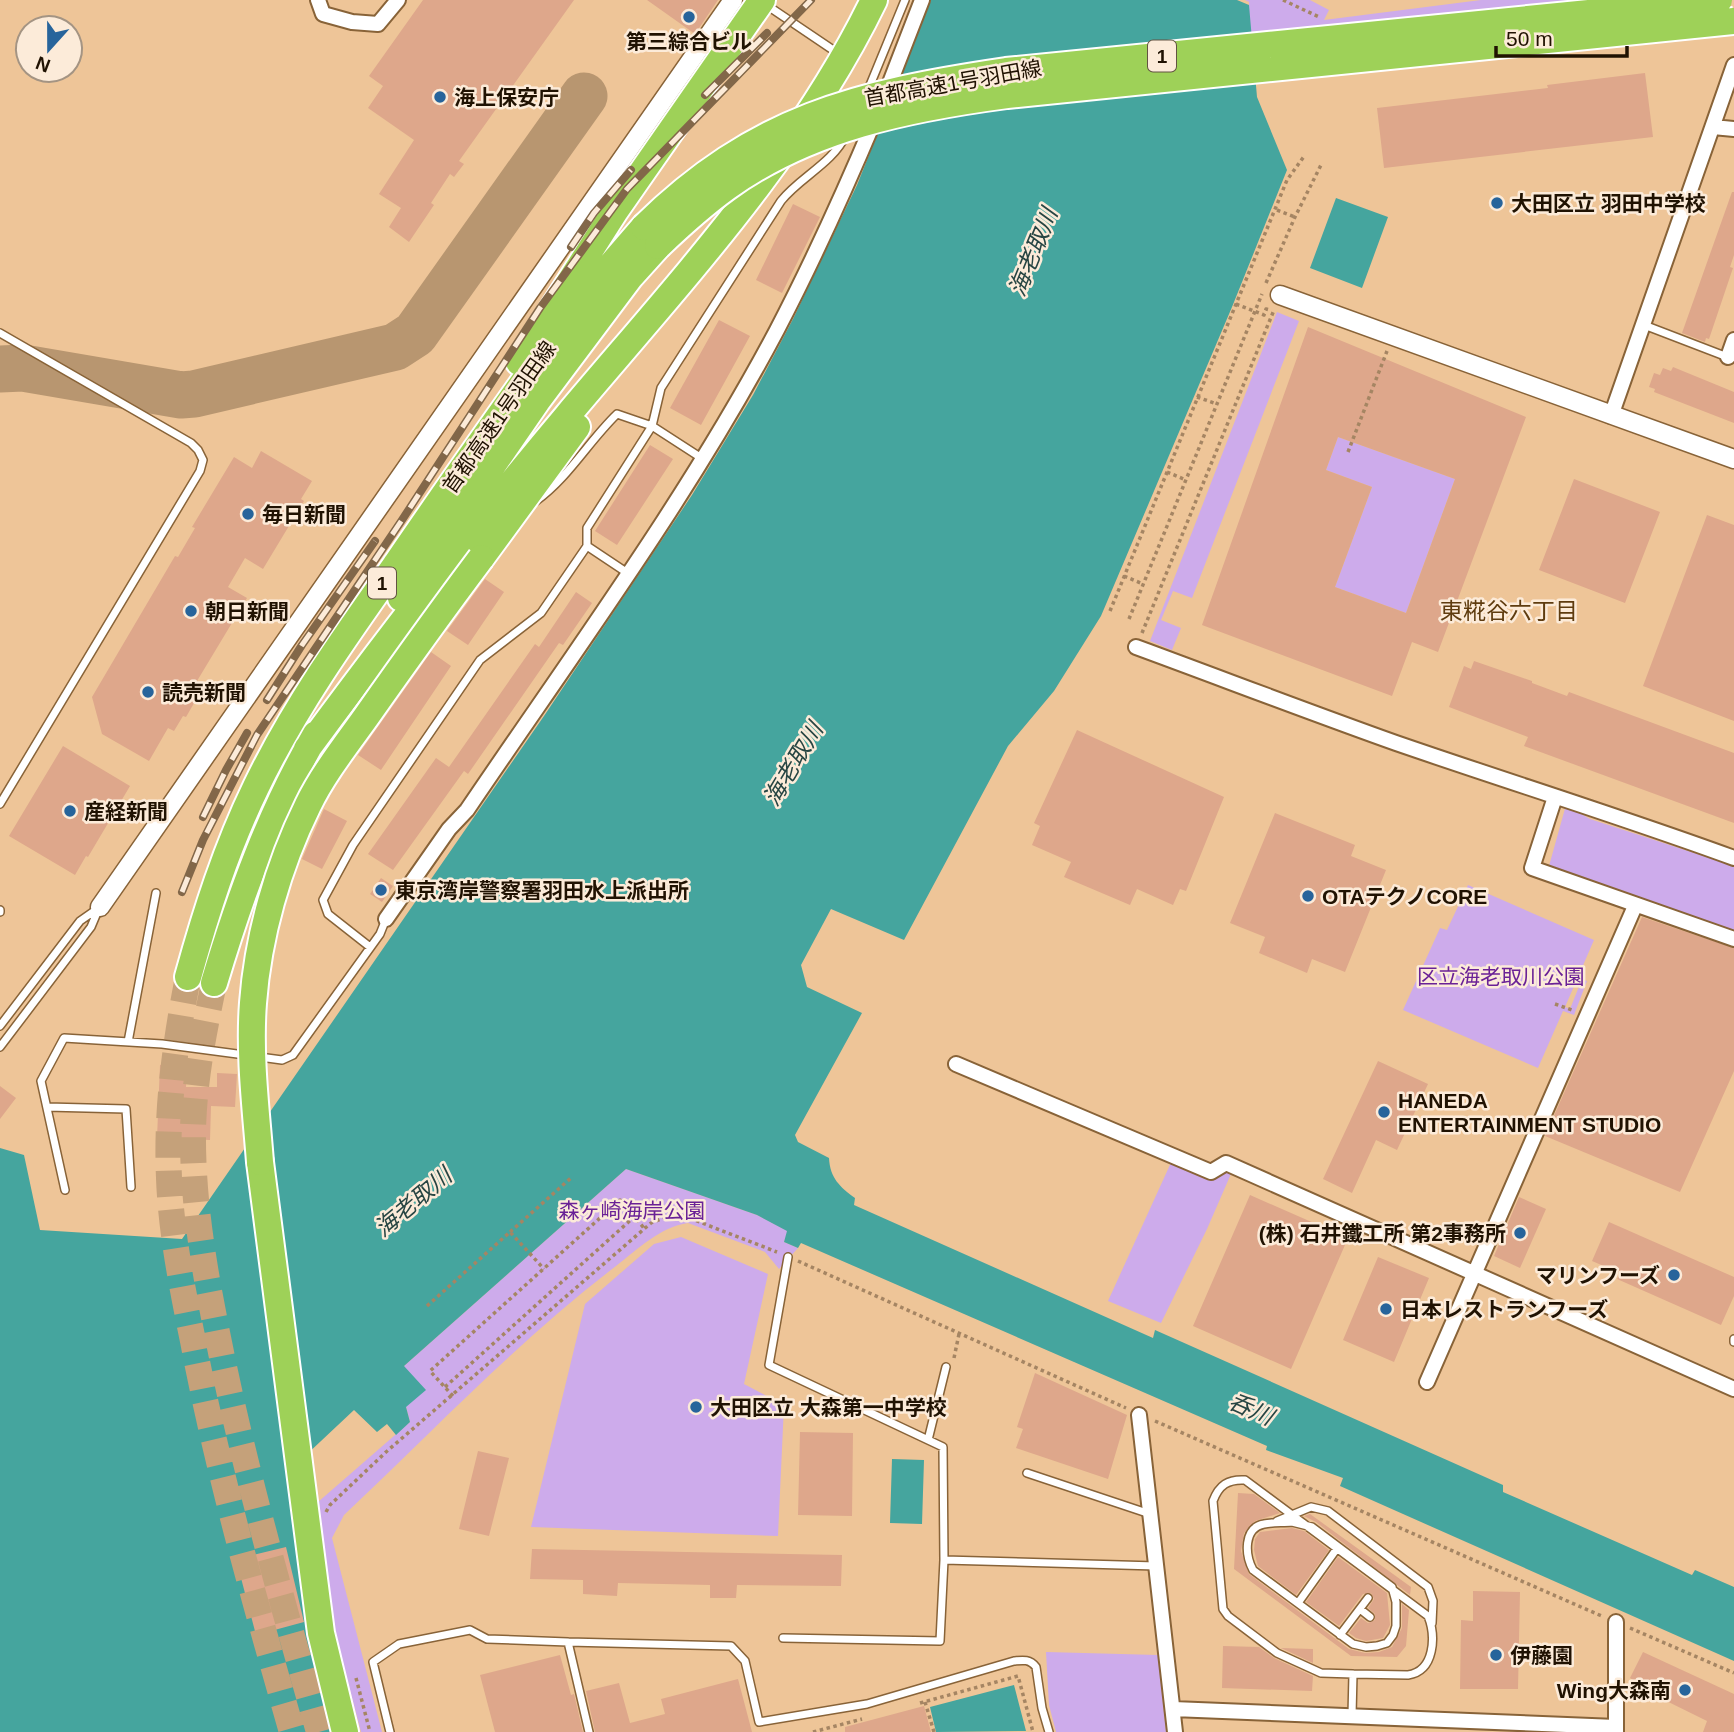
<svg xmlns="http://www.w3.org/2000/svg" width="1734" height="1732" font-family="Helvetica,'Noto Sans JP',sans-serif">
<style>
.green{fill:#cdabeb}
.water{fill:#45a59e}
.lines{fill:none;stroke-linecap:round;stroke-linejoin:round}
.taxiway{stroke:#b89670;stroke-width:47}
.building{fill:#dea78b;fill-rule:evenodd}
.motorway-tunnel{stroke:#c5a17a;stroke-width:26;stroke-dasharray:26 13;stroke-linecap:butt}
.service-casing{stroke:#886338;stroke-width:10}
.minor-casing{stroke:#886338;stroke-width:18}
.tertiary-casing{stroke:#886338;stroke-width:21}
.motorway-casing{stroke:#fff;stroke-width:30}
.path{stroke:#a58563;stroke-width:3.5;stroke-dasharray:3.5 3.5;stroke-linecap:butt}
.service{stroke:#fff;stroke-width:7}
.minor{stroke:#fff;stroke-width:14}
.tertiary{stroke:#fff;stroke-width:18}
.motorway{stroke:#9ed158;stroke-width:26}
.rail-casing{stroke:#826749;stroke-width:8}
.rail{stroke:#fcebd9;stroke-width:5;stroke-dasharray:16;stroke-linecap:butt}
.motorway-bridge-casing{stroke:#fff;stroke-width:30;stroke-linecap:butt}
.motorway-bridge{stroke:#9ed158;stroke-width:26}
.poi-dot{fill:#27649b;stroke:#fcebd9;stroke-width:2.5}
.labels{text-anchor:middle;dominant-baseline:central;stroke-width:5;stroke-linejoin:round;paint-order:stroke}
.shield{fill:#fcebd9;stroke:#625342;stroke-width:2}
.shield-label{font-size:19px;font-weight:bold;fill:#201202}
.poi-label{font-size:21px;font-weight:bold;fill:#201202;stroke:#fcebd9;text-anchor:start}
.street-label{font-size:21px;fill:#201202;stroke:#fcebd9}
.park-label{font-size:21px;fill:#6a2196;stroke:#fcebd9}
.water-label{font-size:23px;font-style:italic;fill:#274543;stroke:#fcebd9}
.neighbourhood-label{font-size:23px;fill:#5f3c0f;stroke:#fcebd9}
</style>
<rect width="100%" height="100%" fill="#eec598"/>
<path class="green" d="M1245 0H1310L1329 10 1324 20 1481 0H1716L1248 48 1249 2Z
M1277 312 1299 321 1192 598 1173 591 1161 620 1181 628 1172 650 1150 641Z
M1338 437 1455 479 1406 613 1335 587 1372 487 1326 470Z
M1566 805 1590 819 1734 866V934L1549 866Z
M1468 885 1594 940 1565 1007 1570 1009 1582 979 1587 981 1574 1015 1563 1011 1538 1068 1403 1010 1440 928 1447 930Z
M1174 1156 1211 1172 1234 1167 1207 1229 1161 1323 1108 1301Z
M626 1169 757 1215 788 1231 784 1242 798 1248 779 1269 765 1252 688 1223C660 1227 638 1249 616 1266 518 1341 433 1431 344 1515L332 1538 382 1732H361L311 1544 310 1509 410 1422 406 1407 404 1366Z
M681 1237 768 1274 744 1384 784 1405 778 1536 531 1527 585 1304 654 1244Z
M1046 1652 1158 1655 1166 1732H1056L1049 1705Z"/>
<path class="water" d="M931 0H1237L1249 5 1257 97 1287 170 1232 307 1101 616 1054 691 1008 746 904 940 831 909 801 965 807 987 862 1013 795 1135 798 1142 829 1158C830 1178 840 1187 855 1198L854 1205 1153 1338 1155 1330 1503 1485V1492L1692 1575 1695 1570 1734 1587V1661L1340 1486 1343 1478 1266 1450 1267 1446 801 1243 798 1248 784 1242 787 1231 757 1215 626 1169 404 1366 426 1390 406 1407 410 1422 396 1435 387 1424 377 1432 354 1410 288 1472 336 1732H0V1148L24 1155 40 1230 182 1239 544 716 692 495 753 395 793 319 857 185Z
M1336 198 1388 217 1362 288 1310 268Z
M892 1459 924 1460 922 1524 890 1523Z
M1014 1685 1026 1731 936 1732 930 1707Z"/>
<g class="lines">
<path class="taxiway" d="M0 369 23 368 181 395 194 394 395 347 415 334 584 96"/>
</g>
<path class="building" d="M423 0H574L459 161 464 164 454 177 450 174 431 203 434 205 409 242 389 227 401 208 379 194 414 140 368 108 383 86 369 76Z
M647 0H718L695 34Z
M1645 73 1653 137 1384 168 1377 108 1548 88 1547 85Z
M1732 192H1734V255L1730 267 1733 268 1709 339 1706 338 1705 342 1682 333Z
M793 204 820 217 782 293 756 280Z
M719 320 750 336 701 425 670 408Z
M1308 327 1526 417 1438 652 1412 642 1392 696 1202 625ZM1338 437 1455 479 1406 613 1335 587 1372 487 1326 470Z
M1673 367 1734 392V423L1654 392 1655 389 1649 387 1654 373 1660 375 1663 368 1671 371Z
M650 445 673 459 617 545 595 531Z
M261 451 312 481 301 499 304 501 263 569 245 558 228 587 247 598 197 681 204 686 186 717 183 716 174 731 168 728 149 761 102 734 92 697 175 556 178 557 195 528 192 527 234 457 252 468Z
M1574 479 1660 512 1625 603 1539 570Z
M1707 515 1734 525V721L1643 686Z
M485 579 504 592 468 645 447 631Z
M576 592 592 603 563 645 559 643 468 774 464 771 393 870 368 854 436 758 449 767 535 644 539 647Z
M431 652 451 666 381 770 358 755Z
M1474 661 1532 681V683L1567 696 1569 692 1734 753V823L1524 746 1528 737 1449 707 1464 666 1471 669Z
M1077 730 1224 797 1186 891 1180 889 1173 905 1137 889 1130 905 1064 877 1071 862 1032 845 1040 826 1034 823Z
M63 746 130 786 88 857 86 856 75 875 9 836Z
M324 809 347 821 322 869 302 859Z
M1275 813 1355 845 1351 856 1386 870 1345 972 1312 959 1307 973 1259 953 1265 937 1230 923Z
M381 878 393 886 382 902 370 894Z
M1642 917 1734 948V1071L1680 1192 1545 1136Z
M1378 1061 1428 1084 1397 1150 1376 1140 1352 1193 1323 1179Z
M160 1065H187L186 1087H217V1073L237 1074 235 1107 211 1106 210 1140 157 1138Z
M0 1086 16 1098 0 1119Z
M1250 1195 1348 1238 1291 1369 1193 1326Z
M1519 1197 1546 1209 1520 1268 1494 1256Z
M1609 1222 1734 1277V1296L1721 1325 1617 1279 1620 1273 1592 1261Z
M1378 1257 1429 1278 1394 1362 1343 1340Z
M1035 1373 1127 1415 1108 1479 1016 1448 1023 1429 1017 1427Z
M800 1432 853 1433 852 1516 798 1515Z
M478 1451 509 1458 489 1536 459 1529Z
M1238 1493 1254 1494 1280 1513 1255 1521 1244 1533 1241 1551 1249 1574 1349 1649 1365 1653 1379 1652 1392 1647 1402 1628V1604L1409 1610 1406 1646 1397 1657 1351 1656 1234 1569Z
M1310 1514 1411 1587 1410 1595 1316 1522 1304 1516Z
M1292 1528 1304 1531 1329 1550 1296 1595 1258 1566 1254 1550 1255 1539 1260 1532Z
M286 1547 304 1622 256 1635 236 1559Z
M532 1549 842 1555 841 1586 737 1585 736 1598H710V1585L618 1583 617 1596 583 1594V1580L530 1579Z
M1338 1557 1387 1593 1390 1625 1383 1638 1366 1641 1356 1638 1349 1633 1361 1618 1368 1623 1375 1620V1614L1368 1608 1374 1599 1371 1593 1363 1594 1339 1626 1306 1602Z
M1473 1591 1520 1592 1518 1689H1460L1461 1620 1473 1621Z
M1223 1646 1259 1647 1274 1658 1313 1676 1312 1691 1222 1688Z
M1281 1648 1313 1649V1663Z
M1643 1652 1734 1694V1732H1703L1707 1721 1636 1686 1638 1683 1630 1678Z
M560 1655 571 1695 574 1694 583 1732H495L480 1675Z
M738 1679 752 1732H595L586 1691 619 1683 630 1723 665 1714 661 1699Z
M924 1706 931 1732H845V1727Z"/>
<g class="lines">
<path class="motorway-tunnel" d="M188 977C175 1044 166 1110 169 1178 171 1232 182 1287 193 1341 218 1473 255 1602 292 1732
M214 983C204 1031 194 1081 193 1130 192 1211 208 1289 224 1367 250 1490 285 1611 319 1732"/>
<g class="service-casing">
<path id="service" d="M765 4 839 54
M868 90 905 0
M1644 325 1730 358
M0 333 191 443 198 450 203 460 200 471 0 804
M536 501C569 477 588 442 617 414L652 426 703 459
M587 546V528L652 426 661 388 781 201C800 177 832 164 846 135
M0 910V912
M370 947 328 914 323 900 353 845 480 660 541 613 587 546 629 574
M0 1026 80 921 100 907
M128 1042 156 893
M0 1047 91 927 99 908
M47 1107 126 1109 131 1187
M65 1190 41 1081 64 1038 162 1044 282 1060 293 1055 380 934 386 919
M788 1257 769 1365 943 1447 944 1560
M1734 1339V1342
M928 1440 946 1367
M1027 1473 1150 1514
M1277 1521 1311 1507 1328 1511 1428 1587 1433 1601 1432 1623
M1292 1522 1312 1527 1392 1587 1396 1602V1626L1393 1635 1387 1643 1377 1646 1366 1647 1353 1644 1253 1570C1245 1555 1243 1528 1264 1524 1273 1522 1283 1523 1292 1522Z
M1298 1603 1338 1547
M1360 1609 1370 1617
M1340 1635 1368 1598
M783 1638 940 1641 944 1560 1156 1566
M1352 1715 1353 1674 1321 1673 1277 1653 1228 1616 1223 1609 1213 1501C1219 1485 1228 1479 1245 1480L1428 1616C1436 1636 1435 1671 1408 1675L1353 1674
M390 1732 373 1662 399 1644 470 1630 487 1639 568 1642
M589 1732 568 1642 731 1646 745 1661 759 1722 867 1704 1014 1661C1023 1660 1030 1659 1036 1667L1042 1708 1049 1732"/>
</g>
<g class="minor-casing">
<path id="minor" d="M318 0 323 14 352 22 378 24 398 0
M886 93 922 0
M1713 127 1734 129
M1728 357 1734 340
M1611 416 1734 65
M1136 647C1223 679 1309 712 1396 743 1509 782 1622 817 1734 858
M1555 797 1532 868 1734 939
M386 919 449 829 467 810C574 652 688 498 777 330 813 261 845 190 875 119
M956 1064 1211 1172 1226 1163 1734 1389
M1427 1382 1635 906
M1139 1415 1175 1732
M1173 1709 1616 1727V1732
M1616 1727V1622"/>
</g>
<g class="tertiary-casing">
<path id="tertiary" d="M1280 295 1734 459
M100 907 733 0"/>
</g>
<g class="motorway-casing">
<path id="motorway" d="M519 362 615 211 762 0
M481 558 577 427
M401 598 537 401 630 277 658 246
M307 749C391 635 477 523 567 416 677 285 799 155 874 0
M188 977C206 912 226 849 256 787 294 708 346 635 397 563 453 481 511 400 568 319L593 286 644 227
M214 983C240 896 270 813 316 734
M260 1162 321 1633 345 1732"/>
</g>
<path class="path" d="M1283 0 1319 17
M1277 210 1295 217
M1266 283 1295 217 1322 163
M1236 304 1264 315 1266 309 1270 310
M1197 397 1217 404
M1348 452 1387 351
M1167 472 1186 480
M1124 576 1143 584
M1110 611 1287 180 1305 155
M1129 619 1262 294
M1142 633 1274 310
M1555 1004 1572 1010
M510 1232 572 1177
M798 1261 1126 1408
M427 1306 510 1232 544 1269
M954 1358 959 1334
M445 1387 634 1217
M453 1396 430 1371 620 1200 644 1228
M1155 1421 1604 1617
M326 1512 330 1505 386 1452 651 1223 671 1215 684 1216 777 1252
M1630 1628 1734 1673
M356 1678 370 1732
M925 1702 934 1732
M920 1703 1018 1676 1033 1732
M813 1732 862 1719"/>
<use href="#service" class="service"/>
<use href="#minor" class="minor"/>
<use href="#tertiary" class="tertiary"/>
<use href="#motorway" class="motorway"/>
<g class="rail-casing">
<path id="rail" d="M705 95 767 33
M571 247 594 213 631 170
M267 700 302 645 375 541
M203 817 226 770 247 733
M182 892 203 840 257 735 402 520 540 308 627 189 811 0"/>
</g>
<use href="#rail" class="rail"/>
<g class="motorway-bridge-casing">
<path id="motorway-bridge" d="M644 227C755 118 857 93 1006 71L1719 0
M658 246C680 225 702 205 727 187 809 128 909 108 1007 95L1734 21
M260 1162C256 1110 249 1056 253 1003 258 936 278 866 308 805 323 774 346 745 366 717 404 663 442 610 481 558"/>
</g>
<use href="#motorway-bridge" class="motorway-bridge"/>
</g>
<g class="poi-dot">
<circle cx="689" cy="17" r="7"/>
<circle cx="440" cy="97" r="7"/>
<circle cx="1497" cy="203" r="7"/>
<circle cx="248" cy="514" r="7"/>
<circle cx="191" cy="611" r="7"/>
<circle cx="148" cy="692" r="7"/>
<circle cx="70" cy="811" r="7"/>
<circle cx="381" cy="890" r="7"/>
<circle cx="1308" cy="896" r="7"/>
<circle cx="1384" cy="1112" r="7"/>
<circle cx="1520" cy="1233" r="7"/>
<circle cx="1674" cy="1275" r="7"/>
<circle cx="1386" cy="1309" r="7"/>
<circle cx="696" cy="1407" r="7"/>
<circle cx="1496" cy="1655" r="7"/>
<circle cx="1685" cy="1690" r="7"/>
</g>
<g class="labels">
<g class="shield">
<rect x="1148" y="40.5" width="28" height="31" rx="5"/>
<rect x="368" y="567.5" width="28" height="31" rx="5"/>
</g>
<g class="shield-label">
<text x="1162" y="56">1</text>
<text x="382" y="583">1</text>
</g>
<g class="poi-label">
<text x="689" y="41" text-anchor="middle">第三綜合ビル</text>
<text x="454" y="97">海上保安庁</text>
<text x="1511" y="203">大田区立 羽田中学校</text>
<text x="262" y="514">毎日新聞</text>
<text x="205" y="611">朝日新聞</text>
<text x="162" y="692">読売新聞</text>
<text x="84" y="811">産経新聞</text>
<text x="395" y="890">東京湾岸警察署羽田水上派出所</text>
<text x="1322" y="896">OTAテクノCORE</text>
<text x="1398" y="1100">HANEDA<tspan x="1398" dy="24">ENTERTAINMENT STUDIO</tspan></text>
<text x="1506" y="1233" text-anchor="end">(株) 石井鐵工所 第2事務所</text>
<text x="1660" y="1275" text-anchor="end">マリンフーズ</text>
<text x="1400" y="1309">日本レストランフーズ</text>
<text x="710" y="1407">大田区立 大森第一中学校</text>
<text x="1510" y="1655">伊藤園</text>
<text x="1671" y="1690" text-anchor="end">Wing大森南</text>
</g>
<g class="street-label">
<text transform="translate(953 83) rotate(-10)">首都高速1号羽田線</text>
<text transform="translate(499 417) rotate(-55)">首都高速1号羽田線</text>
</g>
<g class="park-label">
<text x="1501" y="976">区立海老取川公園</text>
<text x="632" y="1210">森ヶ崎海岸公園</text>
</g>
<g class="water-label">
<text transform="translate(1033 252) rotate(-68)">海老取川</text>
<text transform="translate(793 764) rotate(-59)">海老取川</text>
<text transform="translate(413 1202) rotate(-40)">海老取川</text>
<text transform="translate(1251 1409) rotate(24)">呑川</text>
</g>
<g class="neighbourhood-label">
<text x="1509" y="611">東糀谷六丁目</text>
</g>
</g>
<g transform="translate(49 49) rotate(201)"><circle r="33" fill="#fcebd9" stroke="#a49483" stroke-width="2"/>
<path d="M0-5L12 26L0 18L-12 26Z" fill="#27649b"/>
<text y="-10" font-size="19" font-weight="bold" text-anchor="middle" fill="#201202">N</text>
</g>
<path d="M1496 46v10h131v-10" fill="none" stroke="#201202" stroke-width="3.5"/>
<text x="1506" y="46" font-size="21" fill="#201202" stroke="#fcebd9" stroke-width="5" paint-order="stroke">50 m</text>
</svg>
